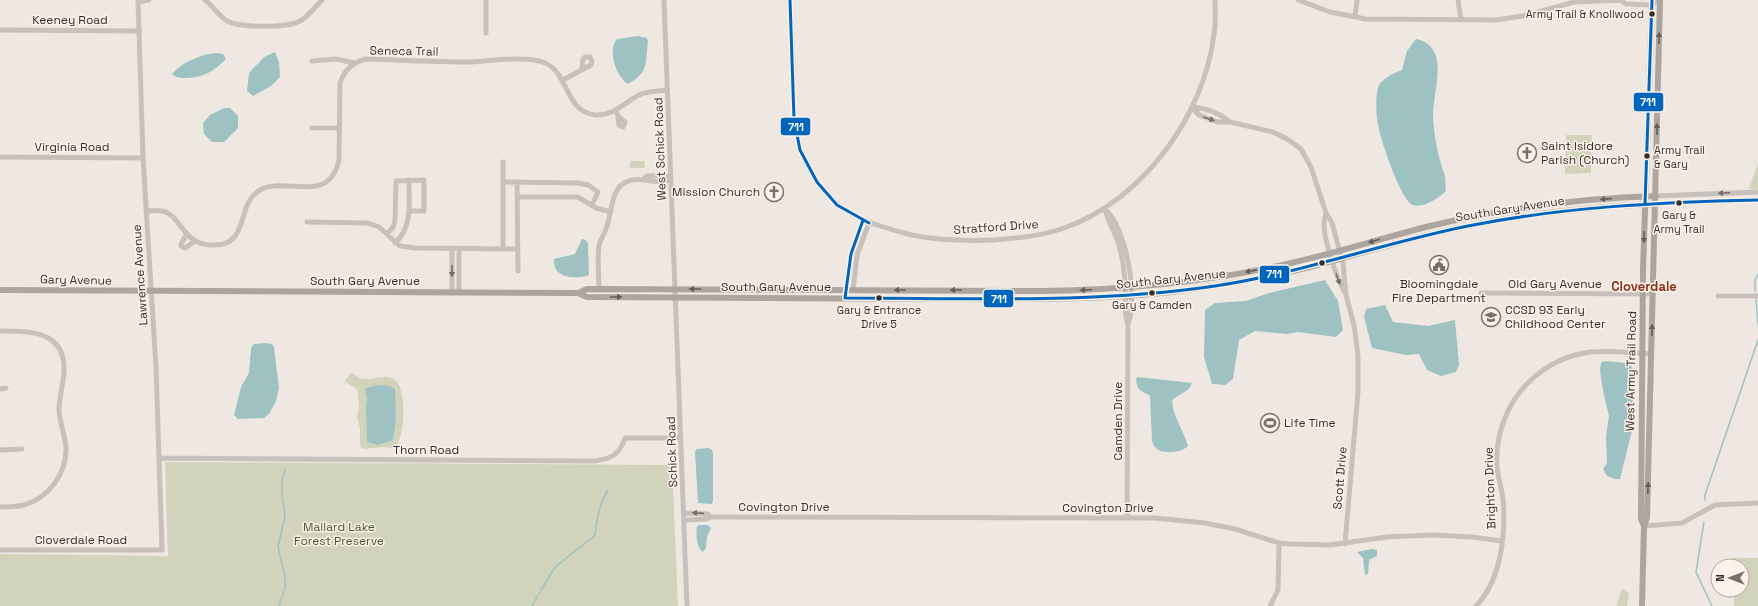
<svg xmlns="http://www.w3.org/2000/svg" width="1758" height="606" font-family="'Space Grotesk',sans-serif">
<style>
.green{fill:#d1d4bb}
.water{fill:#9dc2c1}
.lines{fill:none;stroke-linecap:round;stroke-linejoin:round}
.stream{stroke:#9dc2c1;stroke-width:1.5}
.minor{stroke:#c8c0bb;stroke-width:5}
.major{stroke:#ada5a0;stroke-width:6}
.bus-1-casing{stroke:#fbf2ea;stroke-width:6}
.bus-1{stroke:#0065bd;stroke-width:3}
.oneway{fill:#675d58}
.oneway2{fill:#796f6a}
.bus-dot{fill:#392d28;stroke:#fbf2ea;stroke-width:1.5}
.labels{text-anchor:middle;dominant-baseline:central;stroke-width:3;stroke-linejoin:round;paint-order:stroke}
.bus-label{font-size:11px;fill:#392d28;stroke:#fbf2ea}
.street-label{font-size:12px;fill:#392d28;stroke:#fbf2ea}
.poi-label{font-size:12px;fill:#392d28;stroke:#fbf2ea;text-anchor:start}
.park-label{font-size:12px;fill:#4a592a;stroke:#fbf2ea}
.neighbourhood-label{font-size:13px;font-weight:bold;fill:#8d331c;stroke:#fbf2ea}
.line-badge{stroke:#fbf2ea;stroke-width:1.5}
.badge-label{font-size:11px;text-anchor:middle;font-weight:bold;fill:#fff}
</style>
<rect width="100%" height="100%" fill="#efe8e2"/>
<path class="green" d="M1566 135H1592L1591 173 1565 174Z
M630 161H645V168H630Z
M1758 163V189H1749Z
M352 373C356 375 359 378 363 379 372 380 386 374 394 379 407 386 406 440 394 448L383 447 364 449 360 447V428L357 417 359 408 358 394 356 388 345 382V380L350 374Z
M165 462 672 465 678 606H0V554L168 556Z
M1733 558H1758V606H1734V590H1742V566H1733Z
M1622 589 1629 593 1627 606H1616Z"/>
<path class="water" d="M638 36 647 38 648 42C645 65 649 72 628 84 616 77 607 50 617 39Z
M1416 39C1425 40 1433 47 1436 56 1441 75 1433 97 1433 117 1434 136 1438 156 1444 173 1446 177 1445 186 1446 191 1439 198 1424 208 1413 205 1401 201 1380 138 1378 125 1376 116 1375 94 1379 85 1383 78 1394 73 1402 70L1407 51Z
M275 52 279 62 280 77 271 86 253 96 247 91 249 73 264 57Z
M216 53 223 54 226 59C213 72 204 77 187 78 181 78 176 78 172 74 182 62 202 54 216 53Z
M224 108H230L238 116V128L224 142H212L204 134 203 123 210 115Z
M582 239 586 240 588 244 589 275C576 280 552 278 554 259L575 254Z
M1325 280 1338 301 1343 330 1336 337 1298 332 1287 334 1255 331 1239 340 1233 379 1225 385 1212 384 1204 357 1205 310 1215 303 1246 301 1269 293Z
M1385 305 1393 322 1428 326 1455 320 1459 365 1456 372 1441 376 1427 370 1419 354 1406 355 1372 348 1364 317 1366 309Z
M266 343 272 344 274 347 279 388 276 401 269 414 264 418 238 419 234 415 241 387 249 373 251 348 254 344Z
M1603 361 1627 363 1632 367 1633 369V426L1620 479H1615L1607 476 1603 469 1607 463 1606 437 1609 416 1603 391 1600 371 1601 363Z
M1138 377 1192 383C1189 393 1178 393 1172 401 1173 417 1184 431 1188 446 1182 453 1161 455 1155 447 1153 446 1153 443 1152 441L1150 396C1142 390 1137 392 1136 379Z
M379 385 390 386 395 389 396 419 393 440 378 445 367 442 366 407 367 398 365 388Z
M709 448 712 450 713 453V501L712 504 698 503 695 452 697 449Z
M700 525H708L711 528 707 537 706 548 703 552C696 547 696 534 697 526Z
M1372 549 1377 550V556L1369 560 1368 574 1365 575 1363 558 1357 552Z"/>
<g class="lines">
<path class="stream" d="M1755 291V280L1758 274
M1756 299 1758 325
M1705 500V495L1758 340
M1704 522 1696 572 1712 606
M541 590 555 567 593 537 595 535C597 518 599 504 608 490
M279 606 285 588V576L278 547 285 516 282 494V481L285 470
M532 606 540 592"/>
<path class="minor" d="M205 0C213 6 218 15 227 21 240 28 287 28 300 21 309 16 315 7 322 0
M664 0 687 606
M790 0C791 25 793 50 793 75 794 109 792 142 811 172 835 214 868 224 912 235 939 241 967 241 994 240 1017 238 1042 236 1064 228 1143 200 1204 116 1214 34 1216 23 1215 11 1215 0
M1298 0 1330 12 1366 19 1496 20 1523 16 1574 2 1620 0
M1458 0 1461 20
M1620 0 1626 4 1652 5 1660 0
M138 2 149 0
M1355 17 1357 0
M0 30 140 31
M486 33V0
M312 61 336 59 355 63
M563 80 591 65 592 62 590 57H585L583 59 582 69
M1192 107 1199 115 1218 122H1230L1273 132 1287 139 1301 149 1311 167 1326 213 1332 223 1343 263 1346 295 1354 325 1358 356V392L1345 544
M1192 107C1207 108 1219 113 1230 122
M616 111 618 116 625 122 623 127 619 125 618 116
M312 128H339
M0 157 143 158
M503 182 578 183 588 185 598 192 592 205
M517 182 518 271
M1656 196 1758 192
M517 197H578L596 208 611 212
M1656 204 1758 200
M1105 209C1127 229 1138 296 1128 324L1127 518
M1105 209C1108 223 1117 235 1120 249 1126 271 1125 294 1126 317L1128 324
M146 211C151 211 157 210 162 211 181 214 182 245 212 245 252 247 234 202 262 189 288 177 329 205 339 160L340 83C344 71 353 62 366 59 400 60 435 62 469 62 488 61 529 55 545 63 569 73 565 112 595 115 615 116 624 102 641 94 649 91 659 91 667 90
M1326 213C1325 217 1324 221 1324 225 1324 240 1338 283 1346 294
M307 222 368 223 379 227 400 246 415 248 518 249
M187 234 181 244V246L185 248 195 241
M387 234 393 227 395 221 396 181 424 180V211H409
M395 243C413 227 409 203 409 180
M452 248V293
M459 248V293
M503 249V162
M599 289C599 275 597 260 599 246 600 240 604 235 606 229 612 215 610 189 626 182 641 175 656 186 671 179L665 175 647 176 643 179
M846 290 851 254 863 220
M853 290 857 255 869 223
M1481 293 1653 294
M1718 296H1758
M0 331C29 331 66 330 64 372 63 385 59 398 59 411 60 424 65 435 66 447 67 473 49 498 24 505 16 507 8 507 0 507
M0 389 6 388
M0 450 22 449
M160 458 595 461C613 458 619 455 625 438H681
M684 513 708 514 709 517
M685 520 707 519 709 517H741L1155 518 1205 523 1235 529 1279 543 1289 544 1330 545 1387 537 1433 535 1473 537 1501 541
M1644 526 1682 523 1715 505 1758 503
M0 550H162L156 367 143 158 138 0
M1270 606 1278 590 1279 543
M1476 606C1501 580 1506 535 1503 500 1502 489 1498 478 1497 467 1495 435 1507 402 1531 380 1547 365 1568 355 1590 352 1610 350 1631 353 1651 354"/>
<path class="major" d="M0 290 578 293 587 289 1042 291C1121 290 1201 283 1278 266 1329 255 1379 239 1430 226 1503 209 1580 198 1656 196
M578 293 587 297C699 297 811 298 923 299 1006 299 1089 301 1172 292 1218 286 1265 278 1310 267 1352 256 1394 243 1436 233 1508 216 1582 207 1656 204
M1644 526 1641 519 1643 270 1652 0
M1642 606 1644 526 1647 518 1660 0"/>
<g class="bus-1-casing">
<path id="bus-1" d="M790 0 794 119 800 150 817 182 837 205 869 223
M1645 204 1652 0
M845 298C968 298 1093 304 1215 286 1301 273 1383 243 1468 226 1563 207 1661 202 1758 200
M845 298 851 254 863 220"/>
</g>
<use href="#bus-1" class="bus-1"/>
</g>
<defs><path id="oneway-solid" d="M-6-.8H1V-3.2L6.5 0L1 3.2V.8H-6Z"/></defs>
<g class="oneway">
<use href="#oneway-solid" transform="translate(1659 38) rotate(-89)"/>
<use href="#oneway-solid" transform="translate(1657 129) rotate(-90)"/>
<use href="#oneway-solid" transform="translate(1606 199) rotate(175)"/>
<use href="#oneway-solid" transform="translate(1644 237) rotate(91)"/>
<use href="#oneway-solid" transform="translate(1374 241) rotate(164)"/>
<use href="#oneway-solid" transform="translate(1251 271) rotate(169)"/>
<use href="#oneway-solid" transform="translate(695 289) rotate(-180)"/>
<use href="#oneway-solid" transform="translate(900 290) rotate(-180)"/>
<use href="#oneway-solid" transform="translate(956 290) rotate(180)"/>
<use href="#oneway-solid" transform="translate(1086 290) rotate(178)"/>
<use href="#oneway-solid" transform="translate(616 297)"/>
<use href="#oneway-solid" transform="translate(1652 330) rotate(-88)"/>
<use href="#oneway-solid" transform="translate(1648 488) rotate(-88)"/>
</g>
<g class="oneway2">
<use href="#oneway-solid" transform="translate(1209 119) rotate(19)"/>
<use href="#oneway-solid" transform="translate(1724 193) rotate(178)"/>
<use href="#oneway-solid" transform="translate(452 271) rotate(90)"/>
<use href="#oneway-solid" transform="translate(1338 279) rotate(70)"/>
<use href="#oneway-solid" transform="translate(698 513) rotate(-176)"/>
</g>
<defs>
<g id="church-ring" transform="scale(1)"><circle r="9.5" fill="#fbf2ea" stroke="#796e69" stroke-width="1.5"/><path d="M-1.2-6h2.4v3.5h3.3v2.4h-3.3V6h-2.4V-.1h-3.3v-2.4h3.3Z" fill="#796e69"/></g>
<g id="civic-ring" transform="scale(1)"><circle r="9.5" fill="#fbf2ea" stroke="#796e69" stroke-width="1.5"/><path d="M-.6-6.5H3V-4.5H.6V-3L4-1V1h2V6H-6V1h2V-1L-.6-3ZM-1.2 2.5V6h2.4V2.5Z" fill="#796e69"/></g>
<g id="school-ring" transform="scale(1)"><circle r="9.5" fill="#fbf2ea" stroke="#796e69" stroke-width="1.5"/><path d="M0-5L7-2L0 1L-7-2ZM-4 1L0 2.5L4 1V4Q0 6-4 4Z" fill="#796e69"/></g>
<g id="stadium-ring" transform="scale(1)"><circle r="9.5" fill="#fbf2ea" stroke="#796e69" stroke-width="1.5"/><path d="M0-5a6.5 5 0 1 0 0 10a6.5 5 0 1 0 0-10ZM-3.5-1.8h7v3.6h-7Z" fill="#796e69"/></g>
</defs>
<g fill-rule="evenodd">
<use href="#church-ring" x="1527" y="153"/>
<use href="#church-ring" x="774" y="192"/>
<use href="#civic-ring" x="1439" y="265"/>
<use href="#school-ring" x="1491" y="317"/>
<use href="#stadium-ring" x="1270" y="423"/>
</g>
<g class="bus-dot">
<circle cx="1652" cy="14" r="3.5"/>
<circle cx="1647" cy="156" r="3.5"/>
<circle cx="1679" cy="203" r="3.5"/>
<circle cx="1322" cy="263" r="3.5"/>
<circle cx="1152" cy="293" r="3.5"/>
<circle cx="879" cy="298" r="3.5"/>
</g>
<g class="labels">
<g class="bus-label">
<text x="1644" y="14" text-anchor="end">Army Trail &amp; Knollwood</text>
<text x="1654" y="150" text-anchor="start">Army Trail<tspan x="1654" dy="14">&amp; Gary</tspan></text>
<text x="1679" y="215">Gary &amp;<tspan x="1679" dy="14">Army Trail</tspan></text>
<text x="1152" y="305">Gary &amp; Camden</text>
<text x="879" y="310">Gary &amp; Entrance<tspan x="879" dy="14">Drive 5</tspan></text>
</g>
<g class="street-label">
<text x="70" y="20">Keeney Road</text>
<text transform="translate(404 51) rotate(1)">Seneca Trail</text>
<text x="72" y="147">Virginia Road</text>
<text transform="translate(660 149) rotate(-92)">West Schick Road</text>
<text transform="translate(1510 209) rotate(-9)">South Gary Avenue</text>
<text transform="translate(996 227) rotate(-4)">Stratford Drive</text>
<text transform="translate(140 275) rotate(-94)">Lawrence Avenue</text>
<text transform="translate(1171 279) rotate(-6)">South Gary Avenue</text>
<text transform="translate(76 280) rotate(1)">Gary Avenue</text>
<text x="365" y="281">South Gary Avenue</text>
<text x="1555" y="284">Old Gary Avenue</text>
<text x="776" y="287">South Gary Avenue</text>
<text transform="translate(1631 371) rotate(-89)">West Army Trail Road</text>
<text transform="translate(1118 421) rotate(-90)">Camden Drive</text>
<text x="426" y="450">Thorn Road</text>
<text transform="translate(672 452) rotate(-92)">Schick Road</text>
<text transform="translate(1340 478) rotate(-85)">Scott Drive</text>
<text transform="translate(1490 488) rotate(-92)">Brighton Drive</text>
<text x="784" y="507">Covington Drive</text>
<text x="1108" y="508">Covington Drive</text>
<text x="81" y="540">Cloverdale Road</text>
</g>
<g class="poi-label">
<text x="1541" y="146">Saint Isidore<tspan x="1541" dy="14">Parish (Church)</tspan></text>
<text x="760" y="192" text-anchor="end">Mission Church</text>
<text x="1439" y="284" text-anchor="middle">Bloomingdale<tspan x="1439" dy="14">Fire Department</tspan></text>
<text x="1505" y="310">CCSD 93 Early<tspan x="1505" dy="14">Childhood Center</tspan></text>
<text x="1284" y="423">Life Time</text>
</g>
<g class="park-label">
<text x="339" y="527">Mallard Lake<tspan x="339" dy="14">Forest Preserve</tspan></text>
</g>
<g class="neighbourhood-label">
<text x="1644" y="286">Cloverdale</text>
</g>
</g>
<g class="line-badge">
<rect x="1633" y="92" width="31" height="20" rx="4" fill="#0065bd"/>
<rect x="780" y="117" width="31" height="19" rx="4" fill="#0065bd"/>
<rect x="1259" y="265" width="31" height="19" rx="4" fill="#0065bd"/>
<rect x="983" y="289" width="31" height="19" rx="4" fill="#0065bd"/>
</g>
<g class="badge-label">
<text x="1648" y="106">711</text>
<text x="796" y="131">711</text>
<text x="1274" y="278">711</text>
<text x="999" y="303">711</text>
</g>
<g transform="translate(1730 578) rotate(270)"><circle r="19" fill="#fbf2ea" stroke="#ada39c"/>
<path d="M0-3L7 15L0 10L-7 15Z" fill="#796e69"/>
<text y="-6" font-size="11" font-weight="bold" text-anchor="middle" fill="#392d28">N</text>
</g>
</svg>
